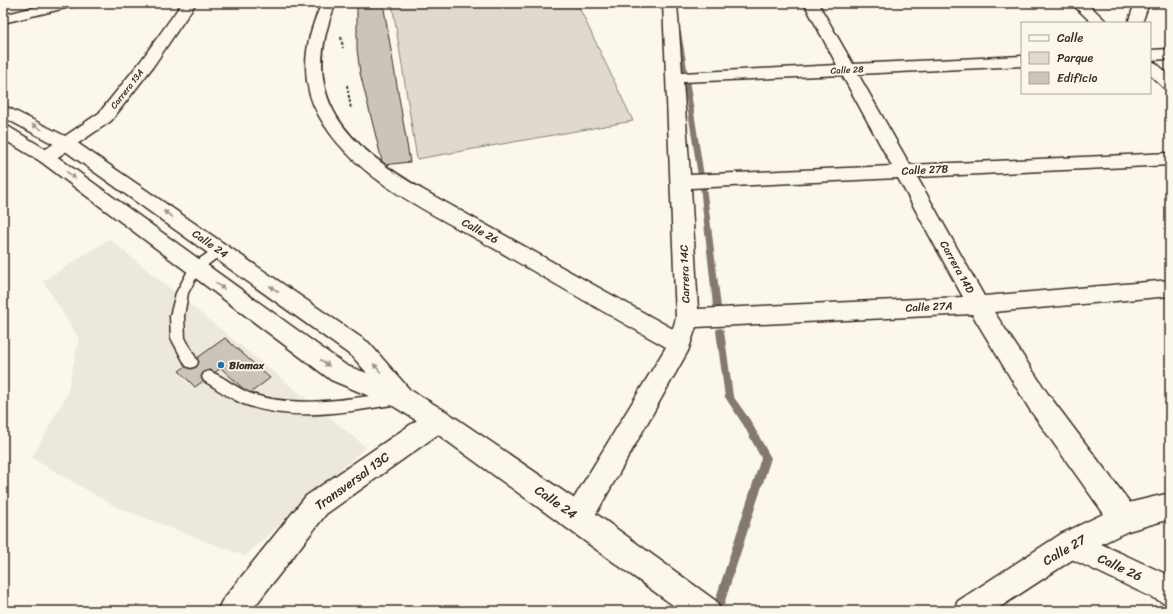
<svg xmlns="http://www.w3.org/2000/svg" width="1173" height="614" font-family="Sriracha,sans-serif">
<style>
.built{fill:#ede8dd}
.green{fill:#dfd9ce;stroke:#8d8276}
.lines{fill:none;stroke-linecap:round;stroke-linejoin:round}
.stream{fill:#85796d;fill-rule:evenodd}
.building{fill:#ccc4b9;stroke:#3b2a1e}
.lane-casing{stroke:#3b2a1e;stroke-width:3}
.street-casing{stroke:#3b2a1e;stroke-width:3}
.secondary-casing{stroke:#3b2a1e;stroke-width:3}
.path{stroke:#3b2a1e;stroke-width:2;stroke-dasharray:3 2;stroke-linecap:butt}
.lane{fill:#fbf7ec;fill-rule:evenodd}
.street{fill:#fbf7ec;fill-rule:evenodd}
.secondary{fill:#fbf7ec;fill-rule:evenodd}
.oneway{fill:#9b9085}
.poi-dot{fill:#1f6fb2;stroke:#fbf7ec;stroke-width:1.5}
.labels{text-anchor:middle;dominant-baseline:central;stroke-width:4;stroke-linejoin:round;paint-order:stroke}
.far-street-label{font-size:9px;fill:#3b2a1e;stroke:#fbf7ec}
.street-label{font-size:11px;fill:#3b2a1e;stroke:#fbf7ec}
.poi-label{font-size:11px;font-weight:bold;fill:#3b2a1e;stroke:#fbf7ec;text-anchor:start}
.near-street-label{font-size:13px;fill:#3b2a1e;stroke:#fbf7ec}
</style>
<rect width="100%" height="100%" fill="#fbf7ec"/>
<filter id="ink" filterUnits="userSpaceOnUse"><feTurbulence type="fractalNoise" baseFrequency=".025" numOctaves="2"/><feDisplacementMap in="SourceGraphic" scale="8" xChannelSelector="R" yChannelSelector="G"/><feConvolveMatrix kernelMatrix="1 2 1 2 8 2 1 2 1" color-interpolation-filters="sRGB"/></filter>
<g filter="url(#ink)">
<path class="built" d="M109 239 366 447 245 556 116 507 32 458 67 394 79 339 43 281Z"/>
<path class="green" d="M392 3H577L633 121 417 159Z"/>
<g class="lines">
<path class="stream" d="M678 30 681 32 688 74 685 76 682 74 675 32Z
M686 78 689 80 704 176 701 178 698 176 683 80Z
M701 184H705L706 186 722 315 721 317H715L714 315 700 186Z
M720 328 723 329 724 331 733 396 750 420 771 458 725 601 724 605 720 606 716 605 715 601 761 458 744 426 725 397 716 331 717 329Z"/>
</g>
<path class="building" d="M357 3H383L410 162 383 165 360 73 357 49Z
M225 338 270 378 249 394 221 368 195 387 179 371Z"/>
<g class="lines">
<g class="lane-casing">
<path id="lane" d="M219 245 223 247 225 250 223 253 200 271 188 293 184 316 185 338 198 362 196 366 191 368 186 366 171 338 170 316 176 293 191 265Z
M209 371C223 376 235 387 249 393 295 410 351 398 398 392L403 394 405 398 403 402 398 404C347 412 291 423 241 403 228 397 216 388 204 381L202 377 204 373Z"/>
</g>
<g class="street-casing">
<path id="street" d="M51 3H76L74 6 3 23V15Z
M182 3H196L152 68 111 121 52 161 46 163 40 161 37 157 40 153 99 113 140 62Z
M322 3H336C296 99 347 145 425 191L673 329 676 318 663 3H677L682 73 837 65 804 3H818L853 64 1022 56V66L858 74 910 165 1170 153V165L917 177 984 296 1170 280V296L994 312 1048 394 1134 508 1138 518 1134 528 1124 532 1114 528 1030 410 972 314 696 327 688 351 588 528 578 532 568 528 564 518 568 508 666 347C609 315 552 282 495 249 433 213 355 181 319 116 298 79 305 39 322 3ZM842 75 892 166 690 175 683 82ZM898 178 963 297 698 309 691 188Z
M1071 3H1087L1108 23H1092Z
M1135 3H1149L1142 23H1128Z
M1170 49V59L1150 60V50Z
M1150 61 1156 63 1170 76V90L1164 88 1150 75Z
M438 409 447 412 450 420 447 428 326 514 251 611H217L222 601 306 496 429 412Z
M1071 530 1170 576V606L1061 554 1057 544 1061 534Z"/>
</g>
<g class="secondary-casing">
<path id="secondary" d="M3 105 73 140 369 343 410 390 447 412 588 508 716 601 721 611H681L429 428 393 406 331 380 40 161 3 139V125L9 127 52 153 347 366 367 373 353 357 61 148 3 117Z
M1170 493V519L1128 531 1081 554 994 611H953L958 601 1061 534 1124 504Z"/>
</g>
<path class="path" d="M341 37 343 48
M347 85 351 109"/>
<use href="#lane" class="lane"/>
<use href="#street" class="street"/>
<use href="#secondary" class="secondary"/>
</g>
<defs><path id="oneway-solid" d="M-6-.8H1V-3.2L6.5 0L1 3.2V.8H-6Z"/></defs>
<g class="oneway">
<use href="#oneway-solid" transform="translate(37 127) rotate(-151)"/>
<use href="#oneway-solid" transform="translate(71 175) rotate(37)"/>
<use href="#oneway-solid" transform="translate(168 214) rotate(-145)"/>
<use href="#oneway-solid" transform="translate(220 286) rotate(36)"/>
<use href="#oneway-solid" transform="translate(274 289) rotate(-145)"/>
<use href="#oneway-solid" transform="translate(325 363) rotate(36)"/>
<use href="#oneway-solid" transform="translate(377 368) rotate(-131)"/>
</g>
</g>
<circle class="poi-dot" cx="221" cy="365" r="4"/>
<g class="labels">
<g class="far-street-label">
<text transform="translate(847 70) rotate(-3)">Calle 28</text>
<text transform="translate(127 89) rotate(-52)">Carrera 13A</text>
</g>
<g class="street-label">
<text transform="translate(925 170) rotate(-3)">Calle 27B</text>
<text transform="translate(480 231) rotate(29)">Calle 26</text>
<text transform="translate(210 244) rotate(35)">Calle 24</text>
<text transform="translate(957 267) rotate(61)">Carrera 14D</text>
<text transform="translate(685 274) rotate(-92)">Carrera 14C</text>
<text transform="translate(929 307) rotate(-3)">Calle 27A</text>
</g>
<g class="poi-label">
<text x="229" y="365">Biomax</text>
</g>
<g class="near-street-label">
<text transform="translate(352 481) rotate(-36)">Transversal 13C</text>
<text transform="translate(556 502) rotate(35)">Calle 24</text>
<text transform="translate(1064 550) rotate(-30)">Calle 27</text>
<text transform="translate(1120 567) rotate(25)">Calle 26</text>
</g>
</g>
<rect width="1173" height="614" fill="none" stroke="#fbf7ec" stroke-width="16"/>
<rect x="8" y="8" width="1157" height="598" fill="none" stroke="#3b2a1e" stroke-width="1.5" filter="url(#ink)"/>
<rect x="1021" y="22" width="130" height="72" fill="#fbf7ec" stroke="#aea59a"/>
<rect x="1029" y="35" width="20" height="6" fill="#fbf7ec" stroke="#aea59a"/>
<text x="1057" y="42" font-size="12" fill="#3b2a1e">Calle</text>
<rect x="1029" y="52" width="20" height="12" fill="#dfd9ce" stroke="#aea59a"/>
<text x="1057" y="62" font-size="12" fill="#3b2a1e">Parque</text>
<rect x="1029" y="72" width="20" height="12" fill="#ccc4b9" stroke="#aea59a"/>
<text x="1057" y="82" font-size="12" fill="#3b2a1e">Edificio</text>
</svg>
